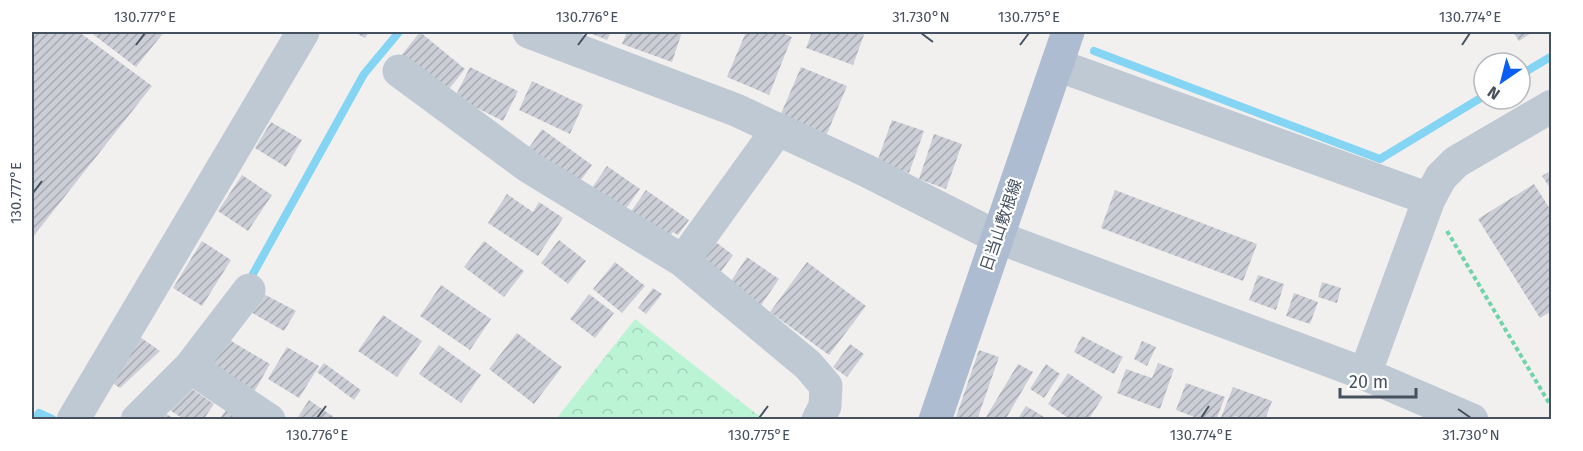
<svg xmlns="http://www.w3.org/2000/svg" width="1583" height="451" font-family="'Fira Sans','Noto Sans JP',sans-serif">
<style>
.park{fill:url(#park-crowns)}
.lines{fill:none;stroke-linecap:round;stroke-linejoin:round}
.stream{stroke:#84d4f3;stroke-width:8}
.building{fill:url(#building-hatch)}
.path{stroke:#70d4aa;stroke-width:4;stroke-dasharray:4.5 3;stroke-linecap:butt}
.minor{stroke:#bfc9d3;stroke-width:33}
.major{stroke:#adbcd1;stroke-width:33}
.ticks{fill:none;stroke:#46515f;stroke-width:2}
.labels{text-anchor:middle;dominant-baseline:central;stroke-width:4.5;stroke-linejoin:round;paint-order:stroke}
.street-label{font-size:16px;fill:#46515f;stroke:#fff}
.neatline{fill:none;stroke:#46515f;stroke-width:2}
.ticks-label{font-size:15px;text-anchor:middle;fill:#46515f}
</style>
<defs>
<pattern id="park-crowns" width="20" height="18" patternUnits="userSpaceOnUse" patternTransform="scale(1.5)"><rect width="20" height="18" fill="#bbf3d5"/><path d="M2 6a3 3 0 1 1 6 0M12 15a3 3 0 1 1 6 0" fill="none" stroke="#a2d2b9"/></pattern>
<pattern id="building-hatch" width="6" height="6" patternUnits="userSpaceOnUse" patternTransform="scale(1.5)"><rect width="6" height="6" fill="#cbced6"/><path d="M-1 1l2-2M0 6l6-6M5 7l2-2" fill="none" stroke="#a7aab1"/></pattern>
</defs>
<rect width="100%" height="100%" fill="#f2f0ef"/>
<path class="park" d="M635 319 763 419H556Z"/>
<g class="lines">
<path class="stream" d="M1094 51 1380 159 1484 96
M1520 75 1552 56
M249 281 364 74 399 32
M35 420 39 413 52 419"/>
</g>
<path class="building" d="M32 32H79L152 86 32 238Z
M90 32H164L136 67Z
M354 32H369L365 38Z
M420 32 465 69 441 99 396 62Z
M587 32H611L607 40Z
M627 32H682L672 62 622 44Z
M746 32H779L792 37 769 95 727 77Z
M812 32H865L853 65 806 48Z
M1513 32H1533L1519 41Z
M470 67 518 91 503 121 455 97Z
M801 67 847 86 826 136 780 116Z
M532 81 583 105 570 134 519 110Z
M892 120 924 131 909 173 877 162Z
M271 122 302 140 286 167 255 148Z
M542 129 592 165 573 191 523 156Z
M934 134 962 144 946 189 919 179Z
M607 166 640 189 619 218 587 195Z
M1552 170V191L1542 176Z
M242 175 272 195 248 231 218 211Z
M1534 184 1552 212V311L1540 318 1478 219Z
M646 190 689 220 678 235 673 232 663 246 625 220Z
M1115 190 1257 244 1243 281 1101 228Z
M507 194 533 212 539 202 563 218 538 256 488 223Z
M559 240 586 261 568 284 541 263Z
M713 240 733 255 714 281 694 267Z
M202 241 231 260 202 306 173 288Z
M484 241 524 271 504 297 464 267Z
M747 257 779 279 755 314 723 293Z
M615 262 645 286 622 313 593 289Z
M807 262 866 306 829 355 770 312Z
M1258 275 1284 284 1276 310 1249 300Z
M1322 282 1341 288 1337 303 1318 297Z
M441 285 491 319 470 350 420 316Z
M653 288 662 294 646 314 638 308Z
M258 291 296 311 284 331 247 310Z
M1294 293 1318 302 1310 324 1286 316Z
M589 294 614 313 595 338 570 319Z
M383 315 422 341 397 377 358 351Z
M517 333 562 367 534 404 489 369Z
M1082 336 1123 357 1114 374 1074 352Z
M140 337 160 351 120 388 108 380Z
M226 338 270 364 254 392 209 366Z
M1142 341 1156 347 1147 366 1134 359Z
M850 344 864 354 847 377 833 367Z
M439 345 481 375 461 403 419 374Z
M287 347 319 366 299 398 268 379Z
M979 350 999 357 977 420H955Z
M324 363 361 390 354 400 317 372Z
M1158 363 1174 369 1160 409 1117 393 1126 369 1152 378Z
M1018 364 1033 372 1005 420H990L986 417Z
M1046 364 1060 374 1044 398 1030 389Z
M1068 373 1103 397 1088 420H1071L1048 404Z
M182 382 214 404 203 420H185L162 405Z
M1186 383 1225 397 1216 420H1202L1176 410Z
M1233 387 1272 401 1265 420H1245L1235 416 1234 420H1220Z
M309 400 338 420H296Z
M1026 406 1049 420H1017Z
M160 410 176 420H154Z
M226 410 239 420H219Z"/>
<g class="lines">
<path class="path" d="M1447 231 1552 408"/>
<path class="minor" d="M529 32 736 110 865 170 997 237 1365 374 1472 420
M1057 65 1429 199
M399 71 529 167 683 261 808 365 826 386 825 406 818 420
M683 261 778 129
M190 367 249 290
M1365 374 1429 199 1441 177 1456 162 1552 106
M73 420 303 32
M137 420 190 367 269 420"/>
<path class="major" d="M935 420 1068 32"/>
</g>
<path class="ticks" d="M921 33 933 42M136 45 145 33M578 45 587 33M1020 45 1029 33M1462 45 1470 33M33 193 42 181M1458 409 1471 418M317 418 326 406M759 418 768 406M1201 418 1209 406"/>
<g class="labels">
<g class="street-label">
<text transform="translate(1001 225) rotate(-71)">日当山敷根線</text>
</g>
</g>
<rect width="1583" height="451" fill="none" stroke="#ffffff" stroke-width="66"/>
<g transform="translate(1502 81) rotate(215)"><circle r="28" fill="#ffffff" stroke="#b5b9bf" stroke-width="1.5"/>
<path d="M0-4.5L10 22L0 15L-10 22Z" fill="#0a5ef2"/>
<text y="-9" font-size="16" font-weight="bold" text-anchor="middle" fill="#46515f">N</text>
</g>
<path d="M1340 388v9h76v-9" fill="none" stroke="#46515f" stroke-width="3"/>
<text x="1349" y="388" font-size="18" fill="#46515f" stroke="#ffffff" stroke-width="4.5" paint-order="stroke">20 m</text>
<rect x="33" y="33" width="1517" height="385" class="neatline"/>
<g class="ticks-label">
<text x="145" y="22">130.777°E</text>
<text x="587" y="22">130.776°E</text>
<text x="921" y="22">31.730°N</text>
<text x="1029" y="22">130.775°E</text>
<text x="1470" y="22">130.774°E</text>
<text transform="translate(16 193) rotate(-90)" y="5">130.777°E</text>
<text x="317" y="440">130.776°E</text>
<text x="759" y="440">130.775°E</text>
<text x="1201" y="440">130.774°E</text>
<text x="1471" y="440">31.730°N</text>
</g>
</svg>
